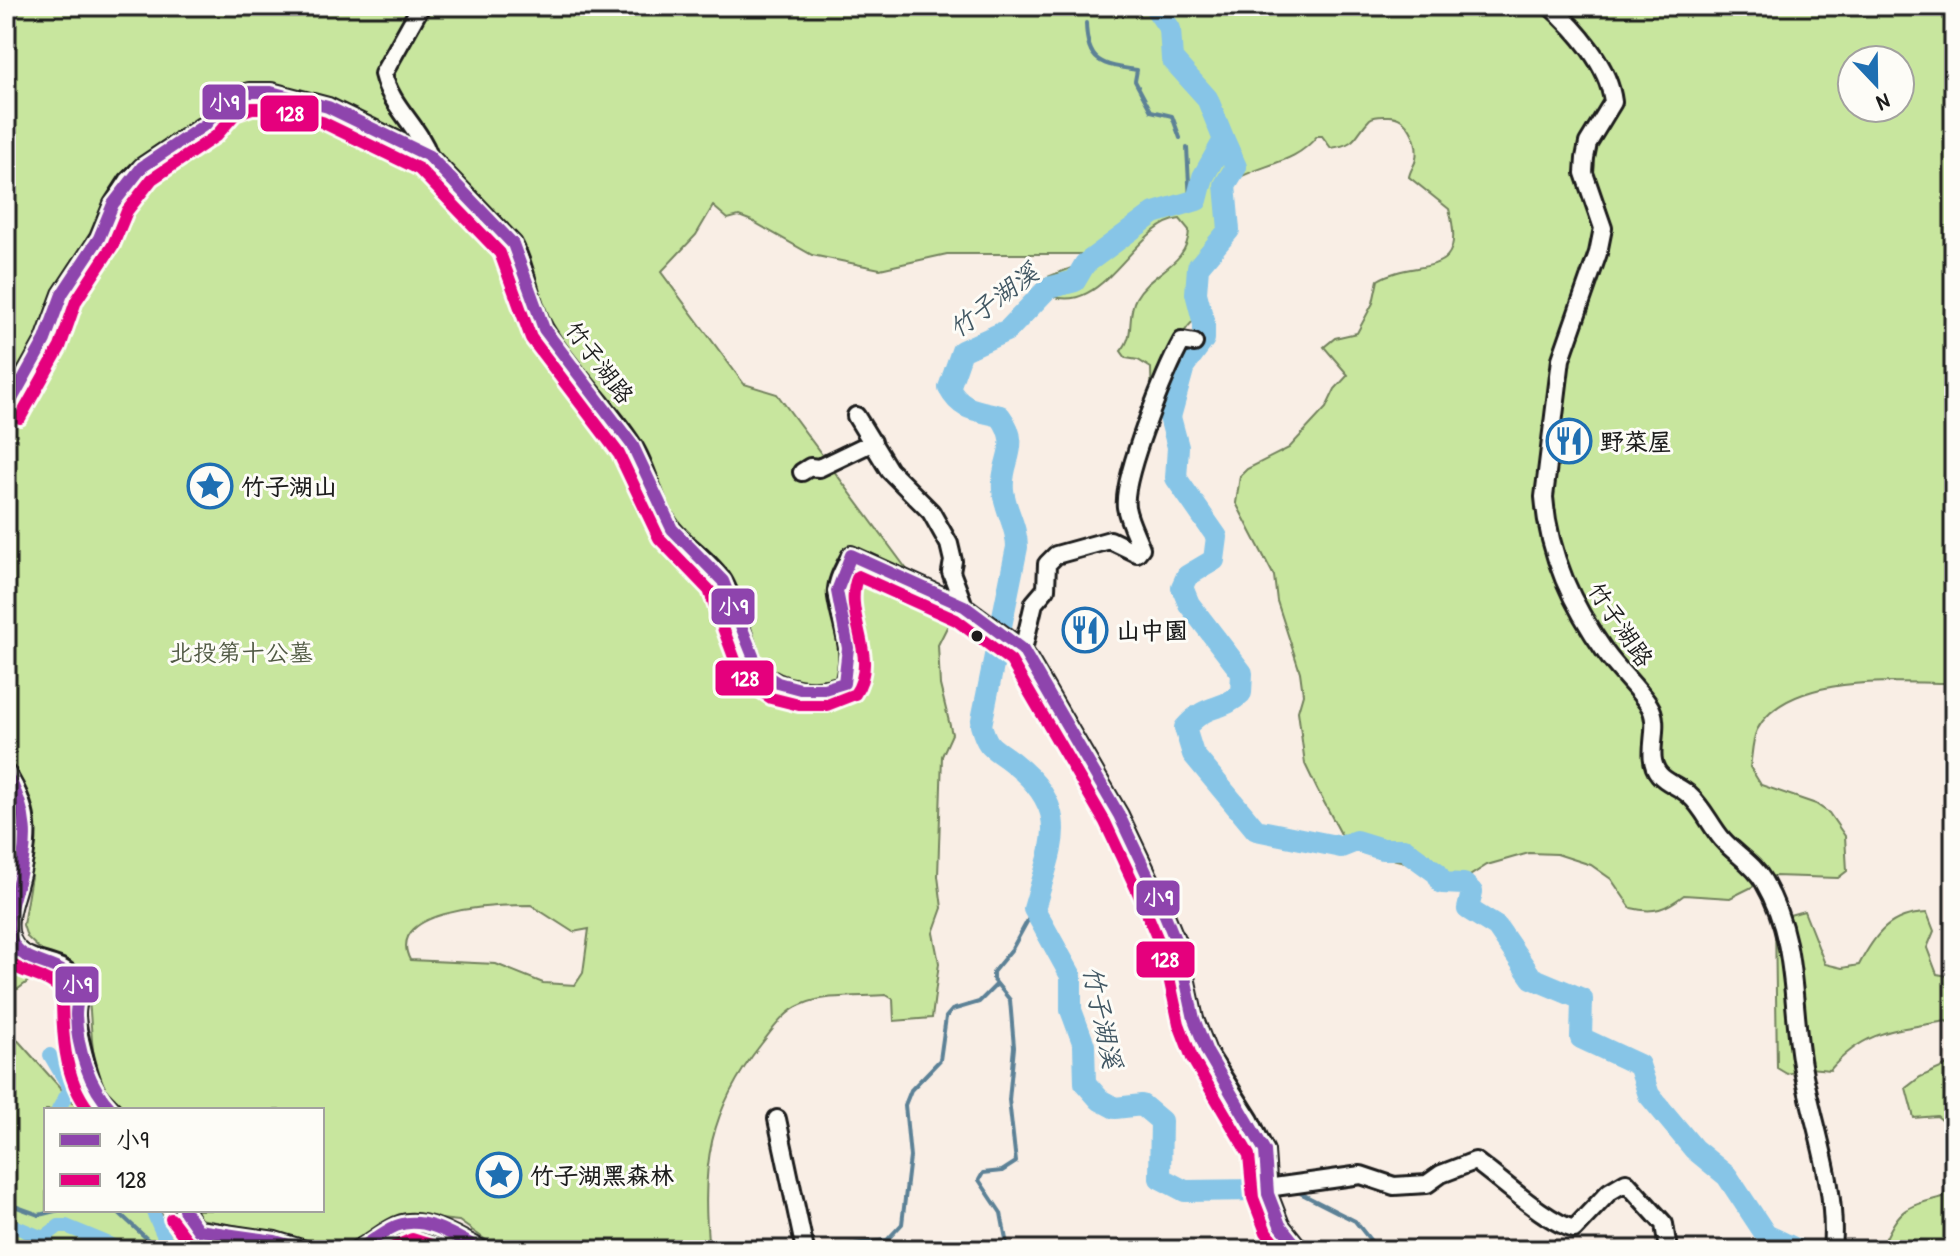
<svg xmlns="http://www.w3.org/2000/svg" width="1960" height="1256" font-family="'Patrick Hand','LXGW WenKai TC',sans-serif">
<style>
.green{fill:#c8e69e;stroke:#72815d;stroke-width:2;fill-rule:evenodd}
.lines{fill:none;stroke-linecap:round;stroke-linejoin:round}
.stream{stroke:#5c8196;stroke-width:4}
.canal{stroke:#87c5e7;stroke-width:14}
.river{stroke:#87c5e7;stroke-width:22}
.minor-casing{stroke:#1c1c1c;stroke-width:22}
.minor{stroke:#fdfcf7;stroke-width:16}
.bus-1-casing{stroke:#fdfcf7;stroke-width:18}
.bus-2-casing{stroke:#fdfcf7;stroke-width:18}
.bus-1{stroke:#8e44ad;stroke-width:12}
.bus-2{stroke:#e5007d;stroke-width:12}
.bus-dot{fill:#1c1c1c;stroke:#fdfcf7;stroke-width:3}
.labels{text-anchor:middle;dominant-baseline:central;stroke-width:6;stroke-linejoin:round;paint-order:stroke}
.street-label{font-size:24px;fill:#1c1c1c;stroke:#fdfcf7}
.poi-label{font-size:24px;font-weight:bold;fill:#1c1c1c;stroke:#fdfcf7;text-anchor:start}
.park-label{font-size:24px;fill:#505943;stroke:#fdfcf7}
.water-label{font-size:26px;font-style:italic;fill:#415763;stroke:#fdfcf7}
.line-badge{stroke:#fdfcf7;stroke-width:3}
.badge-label{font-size:22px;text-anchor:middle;font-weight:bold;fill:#fff}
</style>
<rect width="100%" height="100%" fill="#f9eee5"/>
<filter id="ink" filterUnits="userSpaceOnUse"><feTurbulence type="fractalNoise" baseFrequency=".0125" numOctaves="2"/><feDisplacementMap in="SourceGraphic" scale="16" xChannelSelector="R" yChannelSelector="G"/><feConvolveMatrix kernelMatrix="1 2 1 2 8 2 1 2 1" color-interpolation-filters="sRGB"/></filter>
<g filter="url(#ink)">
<path class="green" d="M6 6H1954V683C1899 683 1788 672 1757 730 1752 740 1752 757 1750 767L1761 785 1816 804 1829 813 1845 836 1847 871 1838 878 1774 876 1730 898 1684 895C1666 909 1654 914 1631 908L1611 879 1591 865 1557 854 1529 853 1487 865 1468 877 1450 879 1405 862 1362 852 1341 834 1317 789 1305 764 1298 711 1303 694 1300 672 1277 601 1274 576 1236 503 1240 476 1247 469 1289 448 1326 408 1335 389 1348 375 1324 347 1335 338 1357 333 1373 303 1378 280C1416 257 1469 283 1449 209L1409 177C1410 170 1415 165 1416 159 1419 141 1408 116 1389 116 1383 116 1375 115 1370 119 1354 135 1359 144 1331 148L1322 136H1317C1294 166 1258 163 1228 184 1232 240 1247 224 1203 271L1204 311C1157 349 1187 368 1166 411L1158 415 1152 408 1151 368 1138 360 1126 358 1121 351C1136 334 1126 316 1136 298 1151 271 1188 266 1189 230L1180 219C1132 223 1100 331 1038 289V284C1046 274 1070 271 1083 262L1081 254H947L880 269 812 255 752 221 739 216 728 219 713 206 696 235 661 272 744 384 777 394 948 625 938 645 940 685 952 734 942 756 938 876 942 908 933 933 939 963 932 1018 894 1021 893 999 886 995C860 997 825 994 801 1005 785 1011 772 1030 762 1043 709 1110 700 1167 709 1250H500L459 1221 402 1215 361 1241 331 1250 277 1233 200 1219 194 1210H322V1110H121C81 1066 97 1032 86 982L63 960 47 956 27 937 23 925 31 876 6 874V452C19 393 67 286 108 241L106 236 57 293 6 398ZM1852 60H1900V108H1852ZM531 905 573 932 589 929 583 973 575 985 543 983 496 964 410 960C383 907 504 905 531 905Z
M1804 911 1825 964 1842 968 1859 965C1875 934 1890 914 1927 913L1934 931 1927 948 1937 974 1954 977V1027L1946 1021C1896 1030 1865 1029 1830 1070L1809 1068 1787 1074 1777 1068 1775 919Z
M6 948 29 971 30 980 18 989 6 990Z
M6 1027 80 1110H46V1210H159L185 1250H6Z
M1954 1062V1137V1130L1937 1116 1914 1118 1906 1088 1920 1077Z
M1954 1171V1250H1880C1900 1210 1899 1208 1943 1197Z
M412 1233 467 1250H374L400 1235Z"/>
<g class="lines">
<path class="stream" d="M1086 23C1087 63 1101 65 1137 70L1135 81 1151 111 1172 116 1180 138
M6 135 13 151 6 171
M1187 148 1190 201
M1294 1190 1355 1221 1378 1250
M6 1203 39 1215 59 1210
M116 1210 159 1250
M843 1250 845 1245 887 1240 902 1224 910 1157 905 1105 911 1090 940 1060 946 1017 952 1010 979 1002 997 984
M887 1250V1240
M1008 1250 1001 1213 979 1180 983 1173 1002 1171 1016 1162 1009 1100 1014 1047 1010 1000 993 979V972L1012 949 1034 909"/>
<path class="canal" d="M50 1055 70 1089 58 1110
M152 1210 166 1241 178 1250
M6 1227 14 1226 43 1238 59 1226H66L124 1250"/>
<path class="river" d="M1154 6 1170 29 1172 59 1207 98 1224 140 1203 177 1197 200 1154 213 1085 264 1075 281 1048 288 1008 330 962 351 949 388C961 411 977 410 1000 416 1023 447 1000 460 1003 490 1005 510 1017 526 1017 547L981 725C988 750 993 747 1012 762 1074 811 1052 844 1034 909L1071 976V1010L1084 1045 1085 1083 1100 1100 1115 1108 1142 1105 1161 1121 1160 1178 1185 1191 1258 1190
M1224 140 1236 167 1225 185 1229 230 1198 267 1196 293 1204 324V339L1184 366 1170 417 1178 447 1176 478 1217 537 1214 560 1187 576 1182 587 1189 604 1242 673 1241 693C1221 713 1208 701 1185 728L1193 754 1256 830 1341 847 1356 841 1382 849H1404L1437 873 1442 883 1464 884 1472 892 1468 909 1497 927 1532 978 1582 999 1581 1038 1639 1065 1649 1095 1694 1149 1727 1176 1766 1235 1798 1250"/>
<g class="minor-casing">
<path id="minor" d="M421 6 383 74C391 107 418 125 429 156
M1550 6C1576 29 1609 66 1613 102L1588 143 1585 158 1584 173 1603 228 1598 253 1561 359 1544 497C1549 556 1572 605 1606 653 1619 671 1636 686 1649 705 1663 726 1643 755 1659 774 1666 783 1681 787 1689 795 1703 807 1710 825 1722 839 1735 854 1754 864 1764 882 1798 940 1791 1001 1802 1065 1813 1126 1838 1187 1832 1250
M6 410 45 340 62 294 99 238 113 204 128 181 142 167 206 124 225 101 249 92H271L328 107 429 156 513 244C528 271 528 301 544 329 569 371 607 405 633 446 649 471 653 505 672 529 688 548 709 560 723 581 736 601 746 659 759 671 780 691 820 696 844 683 855 646 842 631 837 597 835 582 845 567 851 555L964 606 1023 650 1119 815 1155 891 1179 949 1194 1019 1207 1052 1250 1120 1265 1151 1268 1194 1280 1225 1300 1250
M856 416 889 470 931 512 949 544 953 561 951 572 964 606
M802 472 810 467 819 468 873 442
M1023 650 1034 603 1046 589 1047 564 1056 555 1110 540 1137 553 1141 548C1136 535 1128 520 1126 507 1122 477 1166 370 1182 341L1194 343
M6 773C34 815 29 844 16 890 12 903 7 917 9 932 15 969 57 954 74 979 84 992 76 1001 76 1014 76 1028 89 1079 96 1092 99 1098 107 1105 112 1110
M777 1119 805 1250
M1267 1188 1361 1175 1394 1186 1427 1184 1441 1174 1475 1161C1502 1180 1546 1222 1574 1229L1609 1192 1626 1182 1664 1224 1668 1250
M184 1210 207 1250
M198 1230 275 1241 305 1250
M357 1250C372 1243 386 1229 402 1224 425 1217 461 1239 481 1250"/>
</g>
<use href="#minor" class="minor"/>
<g class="bus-1-casing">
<path id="bus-1" d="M6 410 45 340 62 294 99 238 113 204 142 167 206 124 225 101 249 92H271L328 107 429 156 513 244 544 329 633 446 672 529 723 581 759 671 778 683 800 689H824L844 683 848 648 837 591 851 555 964 606 1023 650 1119 815 1155 891 1179 949 1194 1019 1207 1052 1265 1151 1268 1194 1280 1225 1300 1250
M6 773C29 811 29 844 17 886 12 904 4 923 12 941 23 966 61 960 77 984 80 995 76 1004 76 1015 77 1048 89 1087 112 1110
M184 1210 198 1230 275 1241 305 1250
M357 1250C370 1243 382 1232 396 1226 424 1214 457 1237 481 1250"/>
</g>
<g class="bus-2-casing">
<path id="bus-2" d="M20 418 60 347 76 301 113 245 127 211 152 179 216 136 235 114 252 108H269L322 122 419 169 500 253 531 338 619 454 659 538 709 590 735 660 747 682 771 698 799 705H827L855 694C881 656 841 613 858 576L956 620 1011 661 1105 822 1140 897 1164 954 1179 1024 1192 1058 1249 1155 1253 1198 1266 1232 1280 1250
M6 960C23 976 48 974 62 991 62 1029 63 1078 89 1110
M171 1219 190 1244 225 1250
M387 1250 412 1239 447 1250"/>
</g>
<use href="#bus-1" class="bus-1"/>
<use href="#bus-2" class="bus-2"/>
</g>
</g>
<defs>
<g id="restaurant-ring" transform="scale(2.3)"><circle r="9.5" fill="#fdfcf7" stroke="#1f6fb2" stroke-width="1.5"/><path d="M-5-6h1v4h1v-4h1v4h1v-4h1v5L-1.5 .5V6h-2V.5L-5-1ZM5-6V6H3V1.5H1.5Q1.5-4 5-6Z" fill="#1f6fb2"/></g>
<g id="sight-ring" transform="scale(2.3)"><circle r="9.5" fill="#fdfcf7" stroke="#1f6fb2" stroke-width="1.5"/><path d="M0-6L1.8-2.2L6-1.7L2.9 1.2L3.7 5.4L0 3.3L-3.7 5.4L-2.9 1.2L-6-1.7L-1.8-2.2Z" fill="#1f6fb2"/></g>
</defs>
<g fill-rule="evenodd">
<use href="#restaurant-ring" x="1569" y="441"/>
<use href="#sight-ring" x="210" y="486"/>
<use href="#restaurant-ring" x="1085" y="630"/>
<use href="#sight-ring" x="499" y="1175"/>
</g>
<circle class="bus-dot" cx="977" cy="636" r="7"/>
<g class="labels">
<g class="street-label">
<text transform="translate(600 362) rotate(53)">竹子湖路</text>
<text transform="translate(1621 624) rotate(56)">竹子湖路</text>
</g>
<g class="poi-label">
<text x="1600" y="441">野菜屋</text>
<text x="241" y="486">竹子湖山</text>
<text x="1116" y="630">山中園</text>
<text x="530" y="1175">竹子湖黑森林</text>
</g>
<g class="park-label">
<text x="241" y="652">北投第十公墓</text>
</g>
<g class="water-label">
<text transform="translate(993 300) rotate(-37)">竹子湖溪</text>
<text transform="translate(1103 1017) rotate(78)">竹子湖溪</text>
</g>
</g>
<g class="line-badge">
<rect x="201" y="83" width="46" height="38" rx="8" fill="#8e44ad"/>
<rect x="259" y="94" width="61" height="39" rx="8" fill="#e5007d"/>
<rect x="710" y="587" width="46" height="39" rx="8" fill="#8e44ad"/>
<rect x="714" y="659" width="61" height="38" rx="8" fill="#e5007d"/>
<rect x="1135" y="879" width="46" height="38" rx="8" fill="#8e44ad"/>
<rect x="1135" y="940" width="61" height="39" rx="8" fill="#e5007d"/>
<rect x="54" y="965" width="46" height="39" rx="8" fill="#8e44ad"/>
</g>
<g class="badge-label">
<text x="224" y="110">小9</text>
<text x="290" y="121">128</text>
<text x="733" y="614">小9</text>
<text x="745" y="686">128</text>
<text x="1158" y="905">小9</text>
<text x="1165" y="967">128</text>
<text x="77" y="992">小9</text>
</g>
<rect width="1960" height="1256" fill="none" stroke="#fdfcf7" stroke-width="32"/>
<rect x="16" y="16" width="1928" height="1224" fill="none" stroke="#1c1c1c" stroke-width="3" filter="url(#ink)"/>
<rect x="44" y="1108" width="280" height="104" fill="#fdfcf7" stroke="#a3a29f" stroke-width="2"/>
<rect x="60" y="1134" width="40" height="12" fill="#8e44ad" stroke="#a3a29f" stroke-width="2"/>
<text x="116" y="1148" font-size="24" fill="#1c1c1c">小9</text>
<rect x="60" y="1174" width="40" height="12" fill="#e5007d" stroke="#a3a29f" stroke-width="2"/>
<text x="116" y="1188" font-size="24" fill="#1c1c1c">128</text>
<g transform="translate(1876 84) rotate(158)"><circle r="38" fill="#fdfcf7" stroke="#a3a29f" stroke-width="2"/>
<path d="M0-6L14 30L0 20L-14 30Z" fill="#1f6fb2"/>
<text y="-12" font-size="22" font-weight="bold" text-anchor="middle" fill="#1c1c1c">N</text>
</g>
</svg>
